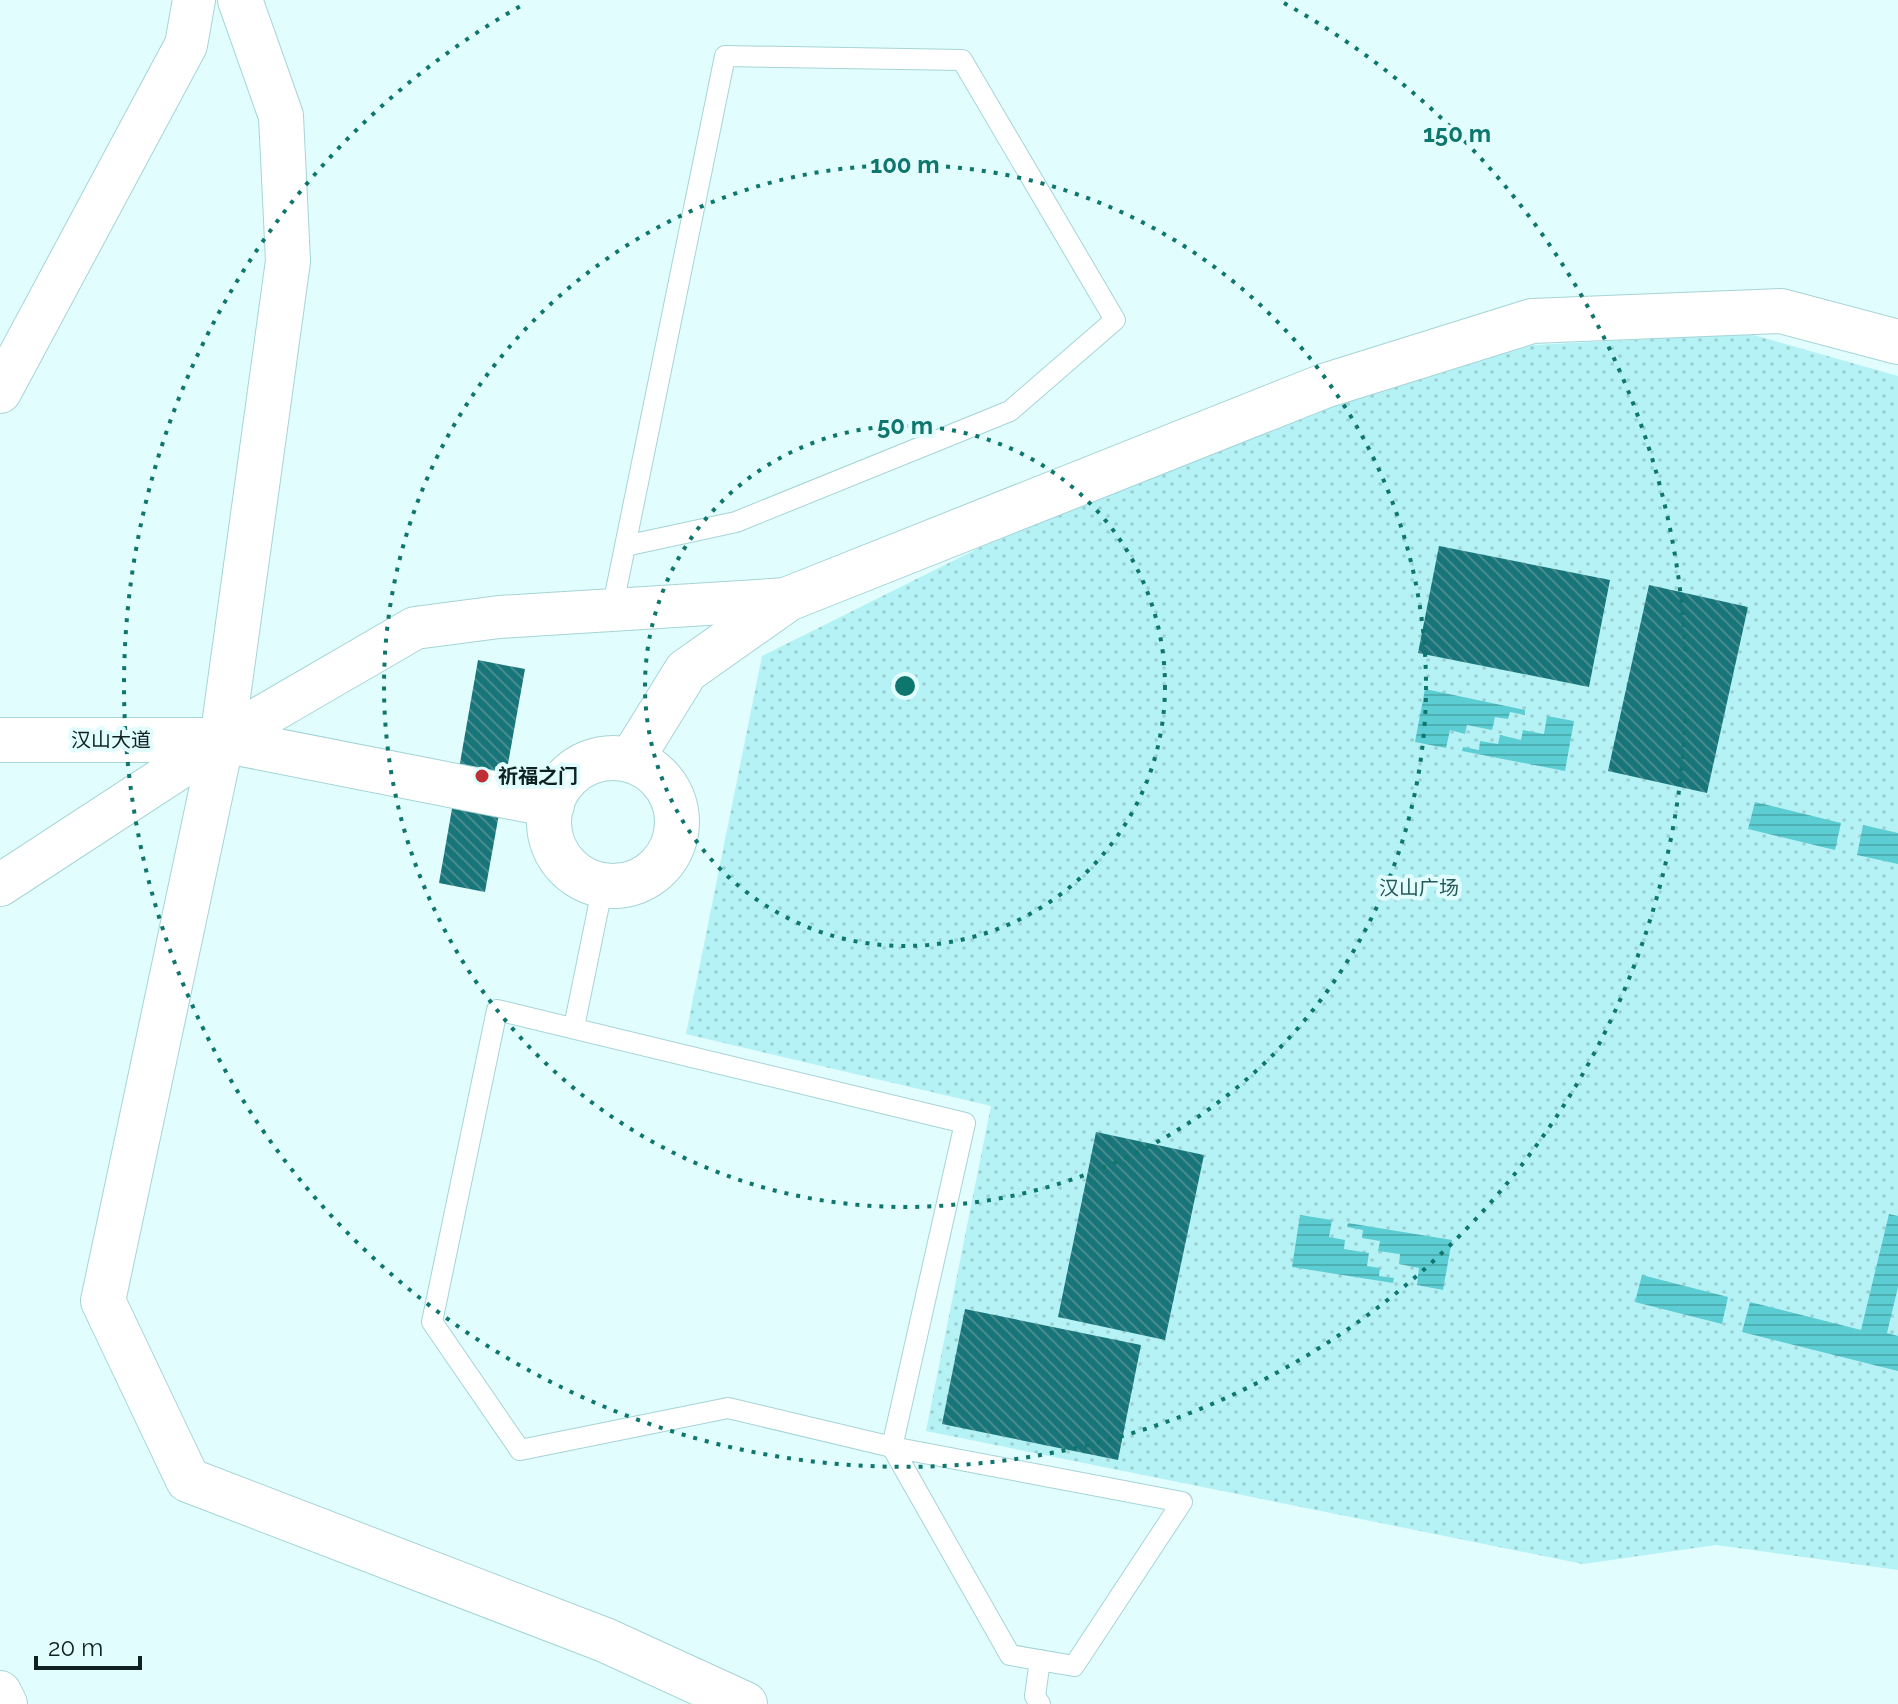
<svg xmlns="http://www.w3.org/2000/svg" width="1898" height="1704" font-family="Raleway,'Noto Sans SC',sans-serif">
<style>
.grass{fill:url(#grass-dots)}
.water{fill:url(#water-rules)}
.building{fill:url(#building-back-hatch)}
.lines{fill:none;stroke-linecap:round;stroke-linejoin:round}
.lane-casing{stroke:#a6d4d6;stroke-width:22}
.street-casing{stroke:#a6d4d6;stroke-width:44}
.secondary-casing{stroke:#a6d4d6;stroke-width:46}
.lane{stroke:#fff;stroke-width:20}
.street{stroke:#fff;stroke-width:42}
.secondary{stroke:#fff;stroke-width:44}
.ring{fill:none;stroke:#0f766e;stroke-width:4;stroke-dasharray:4 8}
.poi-dot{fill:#bf2f33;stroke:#e1fdfe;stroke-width:3}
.labels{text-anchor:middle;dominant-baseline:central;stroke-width:8;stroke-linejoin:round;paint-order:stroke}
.street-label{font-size:20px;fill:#0f2122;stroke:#e1fdfe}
.poi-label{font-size:20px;font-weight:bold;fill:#0f2122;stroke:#e1fdfe;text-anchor:start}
.park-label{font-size:20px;fill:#27585a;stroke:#e1fdfe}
.centre{fill:#0f766e;stroke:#e1fdfe;stroke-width:4}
.ring-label{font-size:24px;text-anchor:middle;font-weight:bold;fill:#0f766e;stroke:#e1fdfe;stroke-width:8;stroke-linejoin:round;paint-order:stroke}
</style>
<defs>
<pattern id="grass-dots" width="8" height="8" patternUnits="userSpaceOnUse" patternTransform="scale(2)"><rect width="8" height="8" fill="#b4f2f5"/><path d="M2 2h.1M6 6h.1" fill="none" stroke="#9acfd2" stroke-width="1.8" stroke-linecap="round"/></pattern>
<pattern id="water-rules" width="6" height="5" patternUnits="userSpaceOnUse" patternTransform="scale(2)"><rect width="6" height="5" fill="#5ccdd2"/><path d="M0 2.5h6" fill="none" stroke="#4fb0b4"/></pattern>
<pattern id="building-back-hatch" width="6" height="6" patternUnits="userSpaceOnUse" patternTransform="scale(2)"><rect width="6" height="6" fill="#18767a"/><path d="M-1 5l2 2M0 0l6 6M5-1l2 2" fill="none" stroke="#488b8e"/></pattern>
</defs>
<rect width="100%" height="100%" fill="#e1fdfe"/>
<path class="grass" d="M1750 334 1898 376V1570L1716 1545 1583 1564 926 1431 991 1106 686 1034 762 656 997 539 1376 388 1533 345Z"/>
<path class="water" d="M1425 689 1525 710V715L1510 712 1508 719 1495 717 1492 730 1467 725 1465 734 1450 730 1446 748 1415 742Z
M1547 716 1574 721 1565 771 1462 751 1463 747 1479 750 1480 741 1498 744 1500 735 1521 740 1523 730 1544 734Z
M1755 802 1841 823 1835 850 1748 829Z
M1863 825 1898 833V864L1857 855Z
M1889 1214 1898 1216V1287L1887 1333 1898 1336V1371L1742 1332 1750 1302 1861 1330Z
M1300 1215 1332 1220 1329 1237 1345 1240 1344 1249 1369 1253 1367 1266 1380 1268 1379 1276 1394 1278 1393 1283 1292 1267Z
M1348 1223 1452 1240 1443 1290 1417 1285 1419 1268 1399 1264 1400 1254 1378 1251 1380 1241 1362 1238 1363 1230 1347 1227Z
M1642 1275 1728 1297 1722 1324 1635 1302Z"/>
<path class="building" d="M1439 546 1610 580 1589 687 1418 653Z
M1649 585 1748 607 1707 793 1608 771Z
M478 660 525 669 485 892 439 883Z
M1096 1132 1204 1155 1165 1340 1058 1317Z
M965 1309 1141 1345 1118 1460 942 1424Z"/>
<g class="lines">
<g class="lane-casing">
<path id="lane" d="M612 610 725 56 962 60 1115 320 1010 411 736 522 625 546
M497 1010 432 1322 520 1450 728 1408 892 1447 1010 1655 1074 1666 1182 1502 892 1447 965 1123 497 1010
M574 1027 603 885
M1040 1704 1035 1696 1040 1660"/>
</g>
<g class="street-casing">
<path id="street" d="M0 392 186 45 194 0
M0 885 222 740 415 628 499 617 788 599
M0 1692 6 1704"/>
</g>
<g class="secondary-casing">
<path id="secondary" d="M240 0 281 116 288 261 222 740 103 1301 188 1480 605 1640 745 1704
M0 740H222L552 805
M549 822a64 64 0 1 1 128 0a64 64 0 1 1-128 0Z
M631 760 686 671 788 599 1324 386 1532 321 1781 311 1898 342"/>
</g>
<use href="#lane" class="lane"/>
<use href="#street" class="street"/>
<use href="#secondary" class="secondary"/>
</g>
<g class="ring">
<circle cx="905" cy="686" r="260"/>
<circle cx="905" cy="686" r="521"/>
<path d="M1284 3A781 781 0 1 1 526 3"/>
</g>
<circle class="poi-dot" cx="482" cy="776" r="8"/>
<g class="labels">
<g class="street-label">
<text x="111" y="740">汉山大道</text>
</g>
<g class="poi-label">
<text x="498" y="776">祈福之门</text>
</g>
<g class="park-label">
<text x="1419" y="888">汉山广场</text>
</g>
</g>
<circle cx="905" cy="686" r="12" class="centre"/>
<g class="ring-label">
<text x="1457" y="142">150 m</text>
<text x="905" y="173">100 m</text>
<text x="905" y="434">50 m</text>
</g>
<path d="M36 1656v12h104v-12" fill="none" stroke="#0f2122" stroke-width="4"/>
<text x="48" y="1656" font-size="24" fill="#0f2122" stroke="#e1fdfe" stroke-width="6" paint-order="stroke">20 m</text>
</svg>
